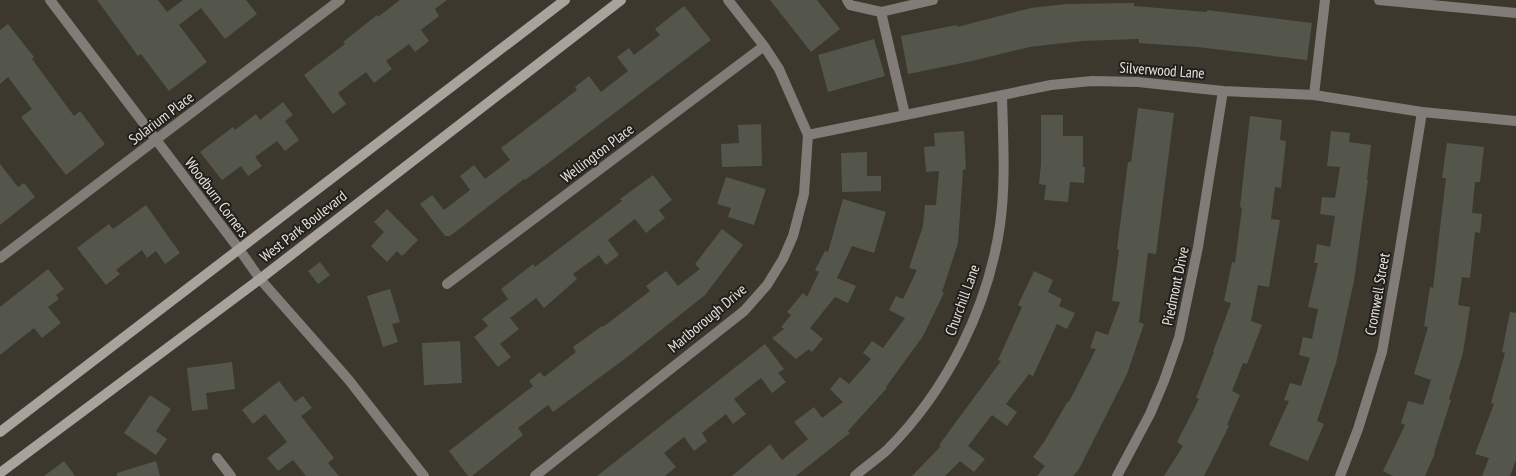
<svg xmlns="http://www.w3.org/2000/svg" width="1516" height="476" font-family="'PT Sans Narrow',sans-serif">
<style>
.building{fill:#54564b}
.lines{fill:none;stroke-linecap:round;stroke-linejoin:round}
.minor{stroke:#817c78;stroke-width:10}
.tertiary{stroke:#817c78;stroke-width:10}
.secondary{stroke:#aaa29c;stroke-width:10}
.labels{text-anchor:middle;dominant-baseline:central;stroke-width:4;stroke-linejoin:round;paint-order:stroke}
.street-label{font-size:15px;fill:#e5e2dc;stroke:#211f1b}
</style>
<rect width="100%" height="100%" fill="#3c382e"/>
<path class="building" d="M97 0H158L167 12 183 0H246L257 14 225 39 201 8 179 25 207 62 169 91 141 54 138 56Z
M400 0H447L435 9 439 16 421 30 429 41 415 52 409 44 386 61 392 69 374 83 366 72 338 93 346 104 333 114 304 75 345 44 343 42 377 15 378 17Z
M770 0H817L840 29 811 52Z
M1134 3V6L1207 12V10L1312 23 1307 60 1197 47 1139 43V39L1082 41 1029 47 972 61 908 74 901 36 957 25V27L1031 8 1067 4Z
M684 6 711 40 555 158 525 180 524 179 450 236H445L420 204 432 195 444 210 470 190 460 176 474 165 485 179 510 160 501 148 577 90 575 87 589 76 601 92 628 71 617 57 629 48 634 55 660 35 655 29Z
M8 24 34 57 32 59 74 116 80 111 105 144 66 175 21 117 32 109 8 77 0 84V30Z
M874 39 885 76 828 92 818 55Z
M283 102 293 115 285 121 299 140 285 151 277 141 255 157 262 166 248 176 241 166 222 180 200 152 233 127 235 130 256 114 260 120Z
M1138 108 1174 113 1156 254 1148 253 1139 322 1144 324 1127 374 1079 469 1073 476H1037L1045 466 1033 457 1044 442 1068 401 1069 402 1096 349 1090 348 1096 331 1108 335 1120 302 1112 301 1119 250 1117 249 1128 162H1131Z
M1041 115H1063V136H1083V167H1085L1084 183 1070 182 1068 202 1044 200 1046 185 1039 184 1041 164Z
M1250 116 1282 120 1280 140 1286 141 1281 188 1275 187 1271 219 1280 220 1269 287 1258 285 1251 321 1262 325 1247 364 1243 363 1232 391 1240 395 1227 425 1229 426 1204 476H1164L1183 446 1177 442 1199 399 1196 398 1214 352H1213L1231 303 1224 301 1232 262 1235 263 1242 208 1240 207Z
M761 124 762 166 722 167 721 144 739 143 738 125Z
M964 131 966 169 963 170 958 243 942 292 944 293 923 336 886 387 887 388 848 431 850 433 796 476H732L770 444 782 460 808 439 794 422 814 407 822 418 843 402 830 389 840 377 849 384 871 359 863 353 872 341 883 348 905 318 889 310 896 296 903 299 917 270 909 268 923 226 925 205H936L939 171 926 172 924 147 935 146 934 133Z
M1331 131 1350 133 1349 142 1371 145 1367 180H1368L1354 281 1336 363 1317 421 1324 424 1308 461 1269 445 1289 401 1284 400 1290 383 1301 386 1310 358 1299 355 1303 337 1312 339 1318 309 1308 307 1318 263H1314L1317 244 1330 247 1335 216 1320 214 1322 197 1335 198 1340 167 1327 166Z
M1447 143 1484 147 1480 182H1475L1472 213 1482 214 1480 233 1475 232 1470 278 1462 277 1458 305 1470 307 1463 353 1449 399 1451 400 1434 453H1435L1425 476H1393L1383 471 1405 425 1401 423 1408 401 1423 405 1431 380 1414 374 1428 327 1424 326 1430 287 1433 288 1440 228 1446 178H1442Z
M867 152V176H881V191L842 192 841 153Z
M0 164 18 187 24 183 35 197 0 225Z
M653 175 672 200 659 210 665 218 646 233 635 219 608 240 619 255 606 265 599 255 573 274 577 279 544 308 536 298 510 318 519 329 500 344 511 357 498 367 474 337 488 326 482 319 508 299 501 289 533 264 535 267 622 201 620 199Z
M726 177 766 189 754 225 728 217 731 208 717 204Z
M843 199 886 212 874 253 852 246 837 278 856 286 848 303 835 297 810 328 823 339 812 352 809 349 796 359 772 338 784 329 781 327 791 315 787 312 803 293 807 297 819 272 815 270 825 251 828 252Z
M146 205 180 253 165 264 156 251 147 258 142 250 116 270 120 274 106 285 77 248 109 224 113 229Z
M387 209 418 240 402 256 397 251 387 262 371 246 384 232 374 222Z
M722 229 743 245 705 295 626 358 553 412 548 405 518 428 523 435 472 476H468L449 451 533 386 529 381 540 372 544 377 576 352 573 347 602 326 603 327 650 291 646 286 666 271 678 286 700 269 695 264Z
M320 262 330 275 318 284 308 271Z
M48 269 64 289 56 295 59 299 48 307 61 323 42 338 34 328 0 355V307Z
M1034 271 1053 280 1048 292 1062 299 1059 306 1075 313 1067 329 1057 324 1033 376 1029 374 1006 404 1017 412 1007 426 992 415 968 446 985 459 974 472 960 461 945 476H912L941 446 939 445 1001 361 998 360 1022 307 1018 305Z
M390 289 400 322 392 324 398 342 383 347 367 296Z
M1510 312 1516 313V460L1510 476H1482L1489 458 1475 454 1494 404 1491 403 1505 353 1502 352Z
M460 341 462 383 424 385 422 343Z
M765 344 784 369 778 373 786 382 772 393 761 378 734 399 746 414 733 424 726 414 702 433 707 441 694 451 684 437 664 453 676 467 665 476H597Z
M232 362 235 389 206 393 208 409 192 411 187 368Z
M279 381 295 402 303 396 312 408 301 416 334 458 328 463 339 476H306L293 460 278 471 267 458 287 442 265 414 253 424 242 410Z
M150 395 171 409 156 431 167 439 156 455 124 433Z
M64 461 75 476H44Z
M156 461 160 476H117V473Z"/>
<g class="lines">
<path class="minor" d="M50 0 239 249
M847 0 850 5 881 12 933 0
M1379 0 1516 13
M881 12 905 115
M1314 95 1325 0
M808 135 1051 85 1092 81 1138 82 1223 91 1314 95 1422 112 1516 121
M0 258 340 0
M447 284 764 46
M217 458 231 476
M535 476 744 311 767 285 783 259 793 236 804 194 808 135 779 69 764 46 728 0
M855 476C865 467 877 459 887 450 947 390 988 308 1000 225 1006 182 1003 138 1002 95
M1117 476 1150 414 1164 381 1179 338 1198 247 1223 91
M1340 476 1358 429 1382 352 1398 261 1422 112"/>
<path class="tertiary" d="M239 249 260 279 348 379 424 476"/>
<path class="secondary" d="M0 432 565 0
M0 473 260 279 621 0"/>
</g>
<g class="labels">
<g class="street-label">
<text transform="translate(1162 70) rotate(4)">Silverwood Lane</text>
<text transform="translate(161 118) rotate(-37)">Solarium Place</text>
<text transform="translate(597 153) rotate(-37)">Wellington Place</text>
<text transform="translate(217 197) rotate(53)">Woodburn Corners</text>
<text transform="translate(303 226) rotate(-38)">West Park Boulevard</text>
<text transform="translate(1175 286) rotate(-78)">Piedmont Drive</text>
<text transform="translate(1377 294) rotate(-80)">Cromwell Street</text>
<text transform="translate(962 300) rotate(-70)">Churchill Lane</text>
<text transform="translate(707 318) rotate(-40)">Marlborough Drive</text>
</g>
</g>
</svg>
